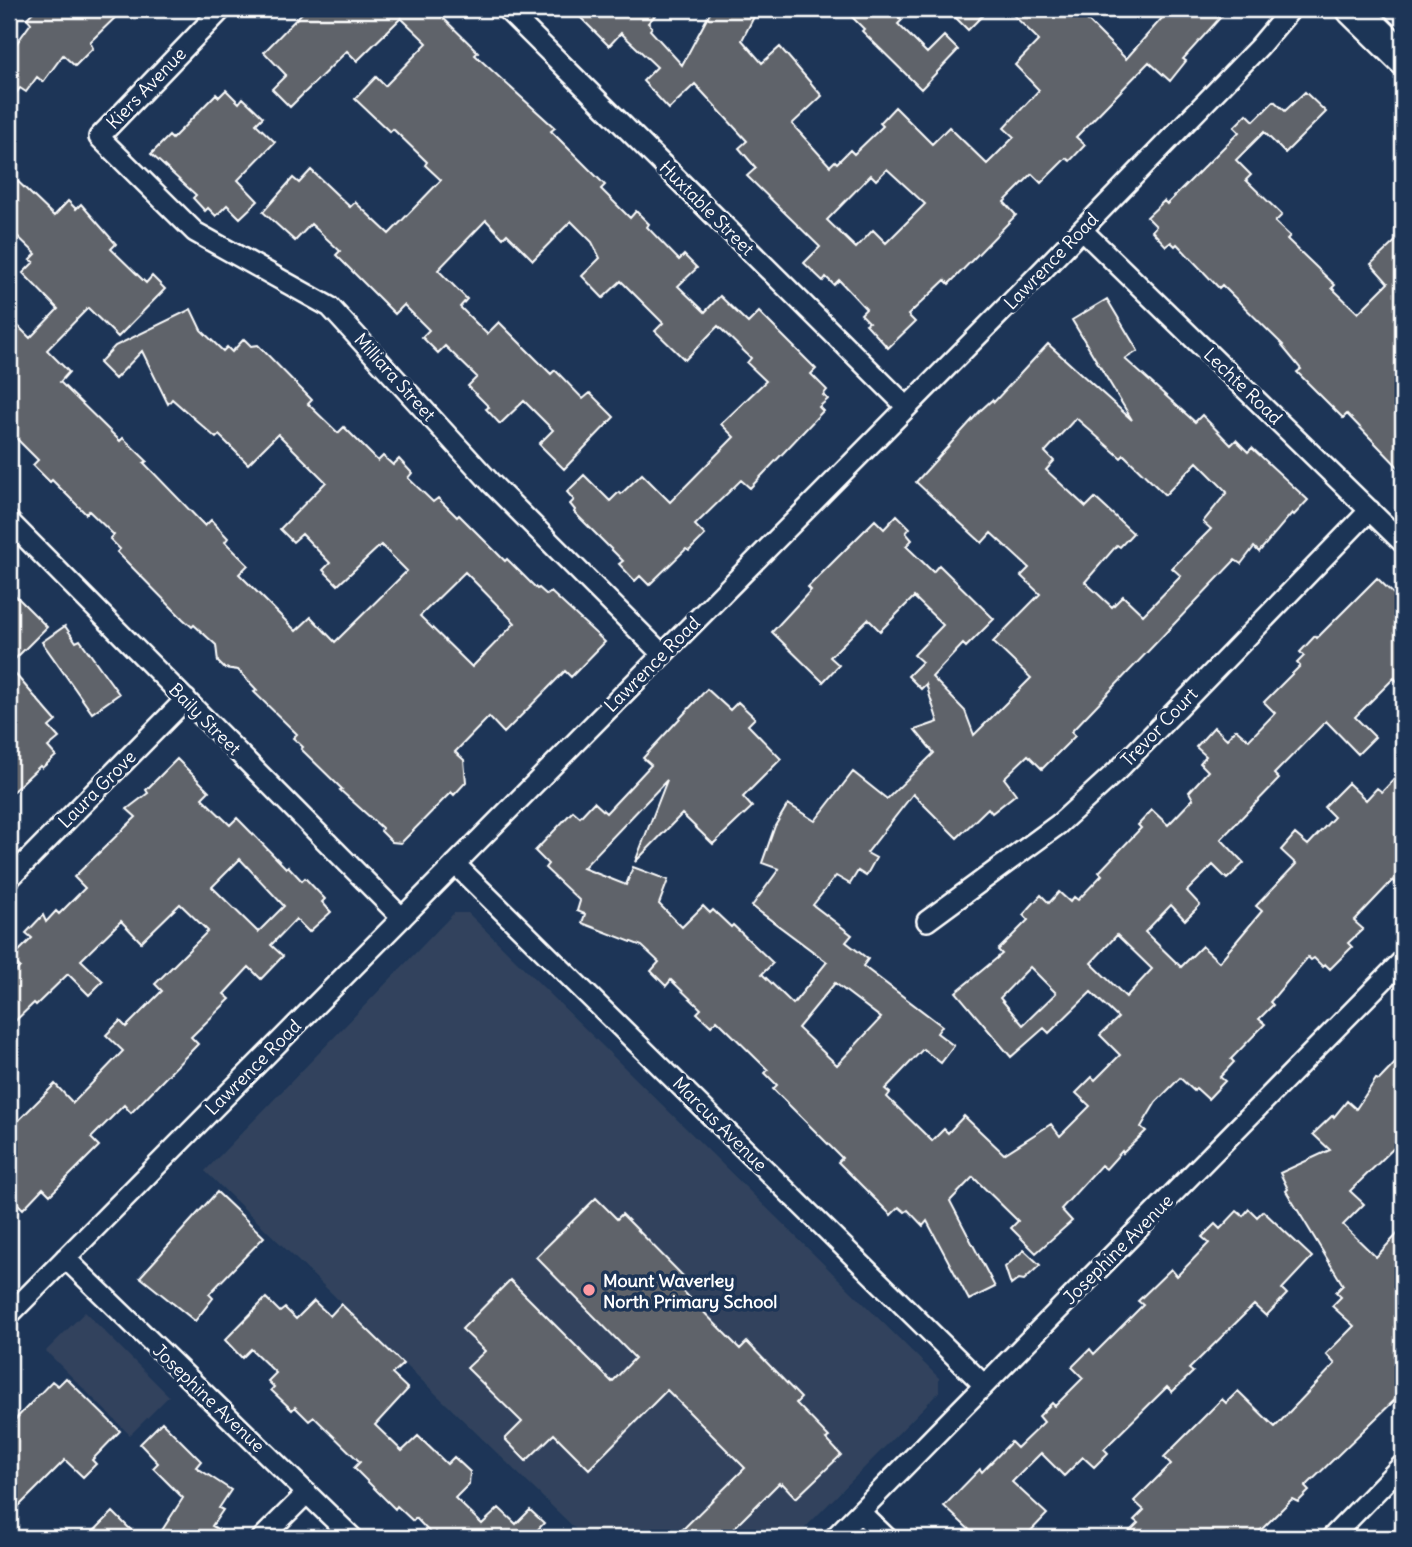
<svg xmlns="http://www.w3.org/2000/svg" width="1412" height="1547" font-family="Delius,sans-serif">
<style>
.built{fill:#31435d}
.building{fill:#5f646a;stroke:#fff;stroke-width:2;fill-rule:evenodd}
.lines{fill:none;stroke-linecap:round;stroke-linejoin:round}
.street-casing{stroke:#fff;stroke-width:24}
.primary-casing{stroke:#fff;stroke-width:37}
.street{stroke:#1d3557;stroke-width:19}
.primary{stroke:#1d3557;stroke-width:32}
.poi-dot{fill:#ff9aa2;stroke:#1d3557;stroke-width:2.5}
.labels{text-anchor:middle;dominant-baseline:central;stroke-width:7;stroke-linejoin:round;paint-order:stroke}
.street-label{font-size:18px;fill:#fff;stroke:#1d3557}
.poi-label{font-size:18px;font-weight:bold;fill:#fff;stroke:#1d3557;text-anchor:start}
</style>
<rect width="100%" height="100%" fill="#1d3557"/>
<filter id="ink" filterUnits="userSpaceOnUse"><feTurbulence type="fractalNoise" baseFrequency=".0143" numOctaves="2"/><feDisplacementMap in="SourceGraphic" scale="14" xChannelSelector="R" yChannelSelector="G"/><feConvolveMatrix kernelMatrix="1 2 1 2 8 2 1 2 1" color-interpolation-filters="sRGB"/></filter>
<g filter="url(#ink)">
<path class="built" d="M454 913H468L939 1378V1392L795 1538H585L205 1171Z
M85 1312 169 1396 130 1435 46 1351Z"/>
<path class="building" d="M36 9H124L90 42 93 48 75 66 63 55 43 82 37 77 26 92 20 88 9 103V54L31 23 27 18Z
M306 9H434L478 52 475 55 555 128 551 131 605 185 601 189 630 218 636 211 649 224 647 227 679 260 684 255 697 268 678 286 705 312 720 296 748 323 759 312 816 369 811 374 827 390 823 395 828 399 819 407 823 411 750 488 741 480 695 525 705 535 689 551 686 549 649 585 640 576 635 581 619 564 623 561 574 512 575 510 570 504 574 500 567 492 584 475 610 501 619 492 621 494 642 474 670 502 734 437 721 424 766 381 747 363 751 358 718 326 685 360 655 331 663 323 621 281 603 298 582 276 600 258 592 242 571 221 533 260 507 234 503 238 486 220 438 270 467 299 460 307 487 334 499 322 551 374 555 370 583 399 590 393 614 417 564 469 539 444 553 430 524 401 500 424 486 409 489 407 468 386 477 377 445 346 438 353 422 337 429 330 404 305 395 314 336 255 340 251 311 224 295 241 263 212 293 178 299 183 311 170 350 207 355 202 389 234 441 180 425 165 427 162 393 129 390 132 355 99 376 77 385 86 427 43 401 18 357 61 347 51 290 107 272 89 286 75 264 52Z
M572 9H661L648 23 652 27 650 30 682 65 712 9H758L742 40 762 63 780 47 822 96 792 124 830 166 835 161 837 163 850 150 854 154 883 126 880 123 895 107 932 144 949 127 987 164 1014 137 1004 128 1039 90 1015 65 1039 40 1007 9H1076L1126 59 1170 9H1228L1183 59 1186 61 1170 81 1149 62 1076 137 1085 145 1070 161 1066 158 1041 183 1032 174 1004 202 1016 215 949 284 945 280 908 315 915 322 888 348 866 324 869 322 861 314 866 309 839 280 834 285 826 277 823 281 804 263 820 247 747 176 756 168 739 148 747 141 695 84 669 109 643 81 657 67 621 33 609 46ZM887 169 925 204 886 243 873 230 856 248 827 220 871 175 876 180Z
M844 9H890L902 20 898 24 927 53 944 36 958 50 921 89 862 31 864 29Z
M947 9H989L968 30Z
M226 90 239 103 243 98 263 117 256 124 275 142 238 180 258 201 240 218 227 205 216 216 208 208 205 211 193 198 196 195 151 154 169 136 172 139 216 94 219 97Z
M1305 92 1326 112 1285 153 1264 132 1236 160 1251 175 1246 180 1282 215 1275 222 1290 236 1287 239 1335 285 1332 288 1358 313 1388 283 1371 264 1403 234V472L1347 414 1343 418 1297 372 1301 369 1282 346 1283 345 1222 285 1219 288 1177 244 1175 246 1171 242 1166 246 1152 231 1156 226 1147 217 1164 201 1167 204 1239 132 1234 127 1247 114 1254 121 1274 101 1285 111Z
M9 173 54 216 68 201 76 209 81 204 116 244 111 249 146 283 152 276 165 289 118 337 88 308 47 350 69 372 60 382 120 441 123 438 147 461 144 463 205 526 211 520 228 538 225 542 248 565 239 574 296 631 311 617 335 642 407 571 381 545 338 585 323 570 330 563 302 534 293 542 280 529 326 482 278 434 248 464 219 435 216 438 172 399 168 404 142 351 115 379 99 363 115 346 191 309 201 330 223 351 227 347 232 352 244 339 251 346 258 345 312 400 308 404 338 433 344 427 378 461 383 456 393 465 399 459 412 473 408 478 433 502 438 498 457 517 459 515 505 561 507 559 537 589 539 588 547 595 551 592 605 642 571 677 565 671 504 733 489 717 455 752 464 760 466 782 454 795 451 792 401 843 392 842 381 831 382 828 340 790 342 789 301 749 303 747 293 738 297 734 254 692 257 690 238 670 224 668 218 662 216 645 194 625 192 627 183 619 117 552 120 549 110 539 114 535 89 511 86 514 52 480 50 482 33 465 38 460 9 431V317L30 338 58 309 23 273 34 262 30 260 36 254 9 228ZM465 572 515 623 472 667 420 616Z
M1107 299 1138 351 1125 359 1195 422 1202 415 1231 445 1236 440 1248 452 1252 448 1308 500 1294 515 1292 513 1259 552 1254 547 1241 564 1235 560 1071 732 1075 736 1042 769 1028 755 1004 778 1016 794 992 813 988 808 957 838 913 794 867 853 876 858 866 876 858 871 850 884 836 876 813 905 852 935 846 942 868 959 863 966 942 1026 937 1033 954 1046 941 1063 923 1049 885 1089 890 1093 887 1097 932 1141 944 1129 948 1133 964 1116 1004 1154 1051 1124 1060 1136 1090 1106 1076 1093 1092 1077 1095 1080 1120 1055 1100 1035 1118 1018 1091 992 1049 1033 1044 1028 1011 1057 956 992 1002 954 998 950 1028 920 1023 915 1041 895 1049 903 1059 892 1070 902 1074 897 1078 900 1102 875 1099 872 1141 828 1138 825 1152 810 1168 825 1193 799 1189 792 1208 771 1200 763 1206 756 1196 747 1214 727 1227 739 1236 729 1249 740 1275 713 1264 702 1300 666 1297 663 1304 656 1300 652 1315 636 1317 638 1377 578 1403 603V687L1394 678 1355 717 1375 737 1358 754 1326 721 1274 774 1279 779 1221 839 1244 863 1227 879 1213 865 1187 891 1200 905 1185 920 1171 905 1145 932 1181 967 1202 946 1219 962 1262 911 1256 906 1296 864 1281 850 1295 834 1308 845 1334 817 1324 807 1348 783 1366 800 1377 788 1382 792 1403 770V891L1393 880 1354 921 1363 929 1348 943 1352 947 1330 969 1325 964 1323 967 1314 958 1311 960 1308 957 1270 1002 1273 1005 1259 1019 1265 1024 1231 1059 1234 1062 1220 1077 1225 1081 1208 1099 1196 1088 1194 1091 1180 1078 1156 1102 1141 1127 1146 1131 1123 1153 1122 1151 1106 1169 1101 1165 1061 1209 1072 1221 1036 1253 1011 1228 1018 1221 973 1177 950 1201 995 1287 969 1300 927 1221 923 1226 908 1210 905 1212 899 1207 891 1215 838 1162 842 1158 773 1089 777 1085 765 1073 768 1070 717 1020 711 1026 697 1013 701 1009 671 980 666 986 651 971 659 962 642 946 582 923 585 914 577 911 580 901 545 868 548 864 535 851 573 811 580 817 594 802 606 813 651 765 643 758 707 689 730 710 738 702 755 718 748 725 781 759 743 797 752 807 713 844 682 814 635 862 667 780 583 868 626 885 633 867 668 880 659 904 682 927 703 906 710 913 713 910 731 927 733 925 773 963 762 974 793 1004 827 962 752 906 779 869 762 863 775 826 788 804 815 821 853 772 887 799 934 753 915 730 938 722 926 684 921 689 908 676 922 662 914 655 943 625 914 597 880 631 868 619 830 657 839 665 823 682 772 632 811 590 808 587 875 520 884 529 897 515 910 528 906 533 912 540 906 546 933 572 939 565 994 619 966 647 963 644 932 677 965 711 974 735 1031 678 993 642 1040 594 1021 576 1029 568 991 533 982 543 916 482 981 410 992 400 994 402 1048 344 1132 420 1072 320ZM1076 418 1121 458 1124 455 1165 495 1197 462 1227 492 1203 522 1211 529 1172 568 1181 576 1143 615 1123 596 1112 607 1085 582 1117 545 1120 547 1133 533 1095 498 1086 507 1046 470 1054 461 1045 452ZM1117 935 1152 969 1126 997 1091 963ZM1030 967 1056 993 1023 1025 1000 998ZM835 983 881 1018 837 1065 798 1028Z
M9 589 47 627 9 665Z
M65 626 76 642 80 640 119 694 92 713 42 642Z
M9 667 56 721 49 727 59 738 48 747 56 756 42 768 40 766 9 795Z
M177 759 209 791 202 798 230 825 237 818 286 868 288 866 302 881 305 878 325 899 322 902 331 912 309 932 296 919 271 945 283 956 261 979 249 967 224 994 230 999 191 1037 198 1044 131 1113 124 1105 91 1138 99 1146 50 1195 43 1188 23 1209 9 1195V1130L55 1084 73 1103 123 1051 106 1035 120 1021 126 1027 162 991 155 984 208 931 180 904 141 942 121 921 81 960 103 981 89 995 68 974 36 1005 34 1003 9 1027V978L20 967 11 959 32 938 26 933 43 915 46 922 56 911 59 914 85 888 74 877 136 817 127 809 148 793 146 790ZM240 859 284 906 258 932 212 887Z
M1403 1055V1139L1350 1191 1364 1204 1343 1225 1376 1257 1403 1228V1392L1305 1487 1309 1491 1298 1502 1292 1499 1253 1538H1123L1138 1523 1134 1520 1144 1510 1134 1501 1171 1464 1164 1457 1222 1399 1226 1403 1238 1391 1275 1427 1335 1364 1326 1354 1354 1326 1332 1306 1341 1297 1336 1292 1343 1285 1286 1191 1288 1189 1280 1173 1330 1150 1313 1134 1333 1115 1334 1117 1347 1101 1356 1109 1376 1079 1379 1080Z
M217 1192 264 1237 209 1294 213 1298 195 1321 140 1277Z
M596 1198 617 1219 622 1214 687 1280 680 1288 740 1349 747 1342 801 1398 796 1403 829 1437 826 1439 841 1455 796 1498 782 1483 781 1485 779 1483 724 1538H674L745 1468 667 1390 589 1469 554 1434 526 1461 505 1439 522 1422 467 1368 485 1351 462 1329 510 1280 612 1382 635 1358 536 1257Z
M1249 1209 1257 1217 1263 1211 1312 1257 1282 1289 1287 1294 1266 1316 1254 1305 1189 1369 1193 1372 1172 1392 1167 1387 1104 1449 1108 1453 1094 1467 1083 1457 1064 1476 1041 1453 1012 1482 1047 1514 1024 1538H978L944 1506 980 1469 982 1472 1011 1442 1017 1448 1044 1422 1039 1416 1052 1403 1055 1406 1083 1378 1072 1367 1090 1349 1094 1354 1143 1305 1138 1301 1171 1269 1177 1276 1209 1243 1202 1237 1215 1224 1220 1229 1237 1211 1243 1216Z
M1024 1250 1040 1265 1024 1280 1019 1279 1011 1285 1005 1267Z
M266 1298 280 1312 285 1308 296 1319 314 1301 330 1316 341 1304 403 1364 392 1374 408 1389 375 1425 402 1451 418 1436 447 1464 454 1457 470 1472 469 1484 455 1498 482 1524 499 1508 516 1524 530 1510 544 1523 530 1538H441L436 1532 433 1536 416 1518 413 1521 397 1506 395 1509 354 1468 360 1462 314 1417 309 1421 295 1407 292 1410 271 1390 274 1387 268 1381 276 1373 251 1349 242 1358 225 1340Z
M66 1378 120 1431 92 1460 96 1464 83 1477 65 1460 9 1516V1426L52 1381 58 1386Z
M162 1422 201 1461 196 1467 231 1490 219 1508 223 1510 212 1526 234 1538H157L183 1498 153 1468 158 1463 140 1444Z
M113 1512 139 1538H87Z"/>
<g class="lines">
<g class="street-casing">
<path id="street" d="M222 9 99 137 195 232 330 307 491 483 662 654
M506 9 907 407
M1082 230 1403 543
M9 521 402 918
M455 864 984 1385
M9 879 186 699
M927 921 1059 824 1119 769 1370 510
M65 1258 353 1538
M9 1315 1037 276 1259 47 1291 9
M860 1512 887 1538
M262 1538 307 1493
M834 1538 1403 960
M1331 1538 1403 1464"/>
</g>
<g class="primary-casing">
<path id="primary" d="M1353 9 1403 58"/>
</g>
<use href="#street" class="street"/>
<use href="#primary" class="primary"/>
</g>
</g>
<circle class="poi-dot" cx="589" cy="1290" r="7"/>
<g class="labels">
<g class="street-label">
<text transform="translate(146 88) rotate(-46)">Kiers Avenue</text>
<text transform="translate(707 208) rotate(45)">Huxtable Street</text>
<text transform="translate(1051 261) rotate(-46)">Lawrence Road</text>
<text transform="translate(395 377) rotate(48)">Milliara Street</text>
<text transform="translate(1243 386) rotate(44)">Lechte Road</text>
<text transform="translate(652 664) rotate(-45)">Lawrence Road</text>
<text transform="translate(205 719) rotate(45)">Baily Street</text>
<text transform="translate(1159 727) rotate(-46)">Trevor Court</text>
<text transform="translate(97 789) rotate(-45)">Laura Grove</text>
<text transform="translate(253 1067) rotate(-45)">Lawrence Road</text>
<text transform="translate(720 1124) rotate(45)">Marcus Avenue</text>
<text transform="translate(1118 1249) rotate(-45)">Josephine Avenue</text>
<text transform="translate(209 1398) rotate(44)">Josephine Avenue</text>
</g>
<g class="poi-label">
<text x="603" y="1280">Mount Waverley<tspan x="603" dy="21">North Primary School</tspan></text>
</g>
</g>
<rect width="1412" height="1547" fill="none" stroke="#1d3557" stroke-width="35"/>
<rect x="18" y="18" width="1377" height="1512" fill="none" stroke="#fff" stroke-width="2.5" filter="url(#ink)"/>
</svg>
